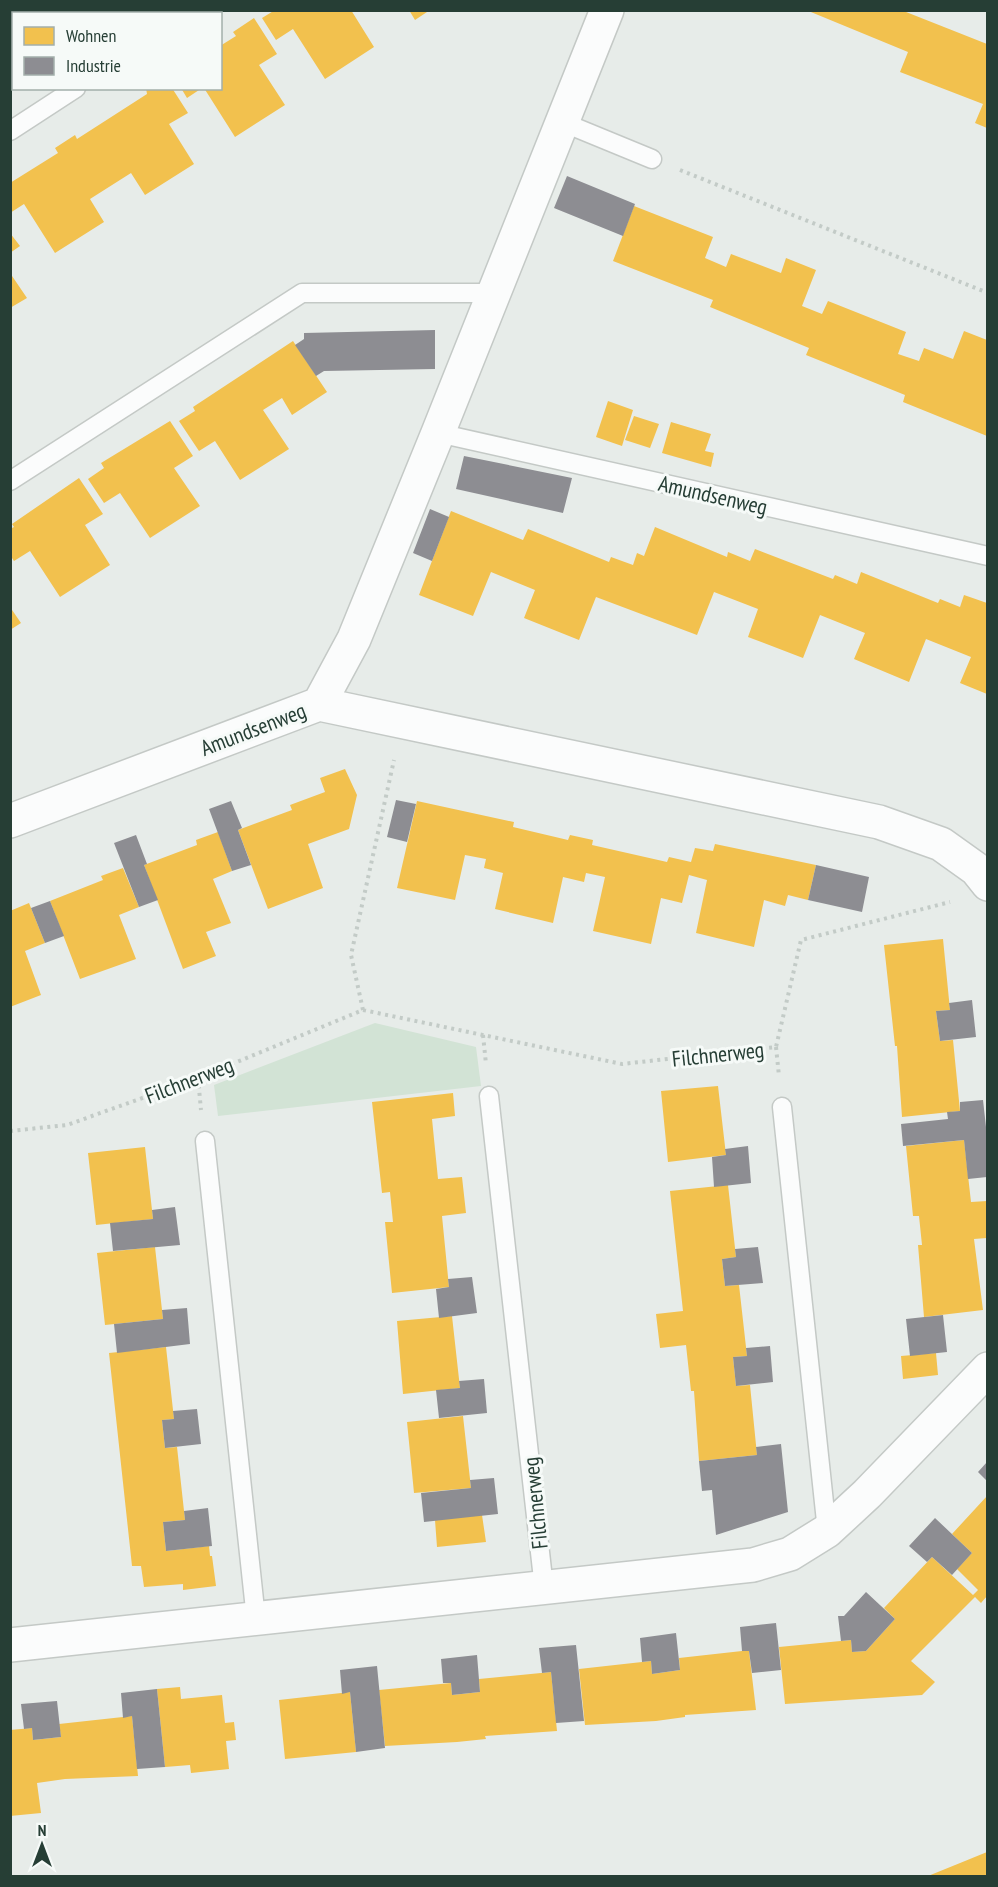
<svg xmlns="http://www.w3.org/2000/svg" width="998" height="1887" font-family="'PT Sans Narrow',sans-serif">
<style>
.green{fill:#d2e3d5}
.homes{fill:#f2c14e}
.industry{fill:#8d8d92}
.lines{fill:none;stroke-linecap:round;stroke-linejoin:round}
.service-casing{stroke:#c4c9c6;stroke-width:21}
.minor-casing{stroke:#c4c9c6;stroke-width:36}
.path{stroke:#c3cbc7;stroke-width:4;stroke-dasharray:3 4.5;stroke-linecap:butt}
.service{stroke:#fbfcfc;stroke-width:18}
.minor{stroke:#fbfcfc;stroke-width:33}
.labels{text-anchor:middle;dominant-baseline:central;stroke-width:6;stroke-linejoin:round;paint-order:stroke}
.street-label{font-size:22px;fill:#263e35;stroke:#f6faf8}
</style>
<rect width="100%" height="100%" fill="#e7ece9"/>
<path class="green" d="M375 1023 476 1047 481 1086 218 1116 214 1085Z"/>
<path class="homes" d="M275 10H351L374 47 325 79 293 29 276 40 262 18Z
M409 10H430L415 20Z
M806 10H901L987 44V128L975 123 983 104 900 72 908 52Z
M254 18 277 54 259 65 285 105 235 137 204 88H220V46L236 36 233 32Z
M146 88H172L188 113 169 124 194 164 145 195 131 173 90 199 104 222 55 253 24 204 10 213V183L58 153 55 148 75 135 77 139 147 94Z
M181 88H202L187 98Z
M634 206 713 237 705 258 726 267 731 254 781 273 786 258 816 270 802 306 822 314 828 301 906 332 898 354 919 361 924 348 953 359 964 331 987 340V436L903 402 905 395 806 355 809 348 710 307 713 300 613 261Z
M10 233 20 246 10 253Z
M10 273 27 298 10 308Z
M293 341 327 392 292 415 282 398 263 410 289 449 240 480 215 441 199 451 179 421 195 411 193 407Z
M608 401 633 410 622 446 596 437Z
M634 416 659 424 650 448 625 440Z
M170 421 193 456 174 468 200 506 150 538 120 493 104 503 88 479 104 468 101 463Z
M671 422 711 434 705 451 714 453 711 467 662 453Z
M79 478 103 514 85 525 110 565 60 597 30 551 14 561 10 555V529L14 527 12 524Z
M451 511 523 540 528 529 609 562 611 557 633 565 637 553 644 556 655 527 727 557 728 552 750 561 755 549 833 579 835 575 857 584 861 572 938 603 940 599 960 607 964 595 987 603V694L960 683 971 657 926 639 909 682 854 659 865 633 820 615 803 658 748 637 758 609 714 592 697 635 596 597 579 640 524 618 535 590 491 572 473 616 419 595Z
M10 607 21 623 10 630Z
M345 769 357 795 349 829 308 844 323 888 268 909 238 830 292 810 290 805 325 792 320 778Z
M417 801 514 822 513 827 568 840 570 835 593 840 592 845 667 862 669 857 691 862 695 848 713 851 715 844 816 865 808 900 788 895 785 906 764 900 754 947 696 933 707 880 689 875 682 903 661 898 651 944 593 931 605 877 586 873 584 882 563 877 553 923 495 909 503 873 484 868 486 859 465 855 455 900 397 888Z
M218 832 232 871 213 879 231 923 206 932 216 956 183 969 144 865 197 845 196 840Z
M123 868 139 907 119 915 136 959 80 979 50 901 103 880 101 876Z
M29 903 45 943 25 951 41 995 10 1007V911Z
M943 939 950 1010 936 1011 940 1041 953 1040 960 1111 902 1117 897 1046H895L884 945Z
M718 1086 726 1155 668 1162 661 1091Z
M453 1093 455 1116 432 1119 438 1179 462 1177 466 1213 442 1216 449 1287 392 1293 385 1222H393L390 1192 382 1193 372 1102Z
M964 1140 971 1202 987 1201V1238L974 1239 983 1310 924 1317 918 1245H922L919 1216H913L906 1146Z
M145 1147 153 1219 96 1225 88 1153Z
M728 1185 736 1257 722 1259 725 1286 739 1285 747 1356 733 1357 736 1386 750 1385 757 1455 699 1461 694 1391H691L686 1345 660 1348 656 1314 683 1311 670 1191Z
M155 1247 163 1319 105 1325 97 1253Z
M452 1316 460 1388 403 1394 397 1321Z
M166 1347 174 1419 162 1420 165 1448 177 1447 185 1520 163 1522 166 1551 209 1546 210 1556H212L216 1586 183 1590V1584L144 1587 141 1566H132L109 1353Z
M936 1353 938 1375 903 1379 901 1356Z
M463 1416 471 1488 414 1493 407 1422Z
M987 1496V1596L981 1603 975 1597 911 1661 935 1682 922 1695 785 1704 779 1647 851 1640 852 1652 866 1651 895 1619 884 1608 932 1557 973 1595 978 1590 957 1569 972 1553 952 1534Z
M482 1515 486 1542 437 1547 435 1520Z
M742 1651H749L756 1710 685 1715V1717L656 1721 585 1725 579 1669 651 1661 652 1674 680 1670 679 1658Z
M551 1672 557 1731 485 1736 486 1739 457 1742 385 1746 379 1690 451 1683 452 1695 480 1692 479 1679Z
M180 1687 181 1699 222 1695 225 1723 234 1722 236 1740 226 1741 229 1769 191 1773 190 1765 165 1767 157 1689Z
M350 1692 356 1752 285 1759 279 1700Z
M132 1716 138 1776 65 1779 37 1783 41 1813 10 1816V1730L32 1728 33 1740 61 1737 59 1724Z
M987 1852V1876H928L965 1861Z"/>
<path class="industry" d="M567 176 635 204 623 236 554 208Z
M435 330V369L324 371 316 376 295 345 304 339V333Z
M464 456 572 478 563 513 456 489Z
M430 509 449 517 432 561 413 553Z
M396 800 416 804 407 842 387 837Z
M231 801 242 828 238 830 251 865 232 871 209 809Z
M136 835 147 864 144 865 158 900 139 907 114 843Z
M816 865 869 877 862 912 808 900Z
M50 901 64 936 45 943 31 908Z
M972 1000 976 1037 940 1041 936 1011 950 1010 949 1003Z
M983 1100 987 1136V1177L968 1179 964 1140 903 1146 901 1124 948 1119 947 1112 960 1111V1102Z
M748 1146 751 1183 714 1187 712 1157 726 1155 725 1149Z
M175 1207 180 1245 113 1251 110 1223 153 1219 152 1210Z
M758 1247 763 1283 725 1286 722 1259 736 1257 735 1249Z
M472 1277 477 1313 439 1318 436 1289 449 1287 448 1279Z
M187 1308 190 1344 117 1353 114 1324 163 1319 162 1310Z
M943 1315 947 1352 910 1356 906 1319Z
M770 1346 773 1382 736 1386 733 1357 747 1356 746 1348Z
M484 1379 487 1413 439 1418 436 1390 460 1388 459 1381Z
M197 1409 201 1444 165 1448 162 1420 174 1419 173 1411Z
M781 1444 788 1512 716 1535 712 1490 702 1491 699 1461 757 1455 756 1447Z
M987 1462V1481L978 1472Z
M494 1478 498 1514 424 1522 421 1493 471 1488 470 1480Z
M208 1508 212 1546 166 1551 163 1522 185 1520 184 1511Z
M935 1518 972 1553 952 1575 932 1557 927 1562 909 1546Z
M866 1592 895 1619 866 1651 852 1652 851 1640 841 1641 838 1616H844Z
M776 1623 781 1670 752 1673 749 1651H742L740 1627Z
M676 1633 680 1670 652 1674 651 1661 642 1662 640 1638Z
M576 1645 584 1721 556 1723 551 1672 542 1673 539 1648Z
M477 1655 480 1692 452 1695 451 1683H443L441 1659Z
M377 1666 385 1748 356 1752 350 1692 342 1694 340 1670Z
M157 1689 165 1767 137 1769 132 1716 123 1718 121 1693Z
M57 1701 61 1737 33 1740 32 1728 24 1729 21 1704Z"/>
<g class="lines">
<g class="service-casing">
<path id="service" d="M192 14 197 10
M562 122 652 159
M10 131 76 88
M438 433 988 556
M10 481 302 293H494
M489 1096 544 1588
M782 1107 827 1531
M205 1141 256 1619"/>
</g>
<g class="minor-casing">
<path id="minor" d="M319 704 879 822 941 844 976 869 988 884
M10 821 319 704 354 639 438 433 607 10
M10 1645 753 1565 790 1554 827 1531 867 1494 988 1369"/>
</g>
<path class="path" d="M680 170 988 293
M363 1010 351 955 394 760
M483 1035 486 1064
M776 1047 779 1076
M198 1078 201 1110
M10 1131 67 1125 198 1078 363 1010 622 1064 776 1047 801 940 950 902"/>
<use href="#service" class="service"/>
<use href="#minor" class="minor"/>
</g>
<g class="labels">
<g class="street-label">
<text transform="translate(713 495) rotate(13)">Amundsenweg</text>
<text transform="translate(253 729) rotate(-21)">Amundsenweg</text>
<text transform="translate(718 1054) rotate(-6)">Filchnerweg</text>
<text transform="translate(189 1080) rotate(-21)">Filchnerweg</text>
<text transform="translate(535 1503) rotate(-96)">Filchnerweg</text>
</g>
</g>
<rect width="998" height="1887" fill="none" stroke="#263e35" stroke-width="24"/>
<rect x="12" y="12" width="210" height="78" fill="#f6faf8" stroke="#a3afaa" stroke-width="1.5"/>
<rect x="24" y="27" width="30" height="18" fill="#f2c14e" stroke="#a3afaa" stroke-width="1.5"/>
<text x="66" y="42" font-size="18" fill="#263e35">Wohnen</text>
<rect x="24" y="57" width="30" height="18" fill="#8d8d92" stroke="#a3afaa" stroke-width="1.5"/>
<text x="66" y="72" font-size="18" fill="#263e35">Industrie</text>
<g transform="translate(42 1845)" stroke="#f6faf8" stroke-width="4.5" paint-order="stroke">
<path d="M0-4.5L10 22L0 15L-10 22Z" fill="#263e35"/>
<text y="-9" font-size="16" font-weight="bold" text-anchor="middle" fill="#263e35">N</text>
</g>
</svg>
